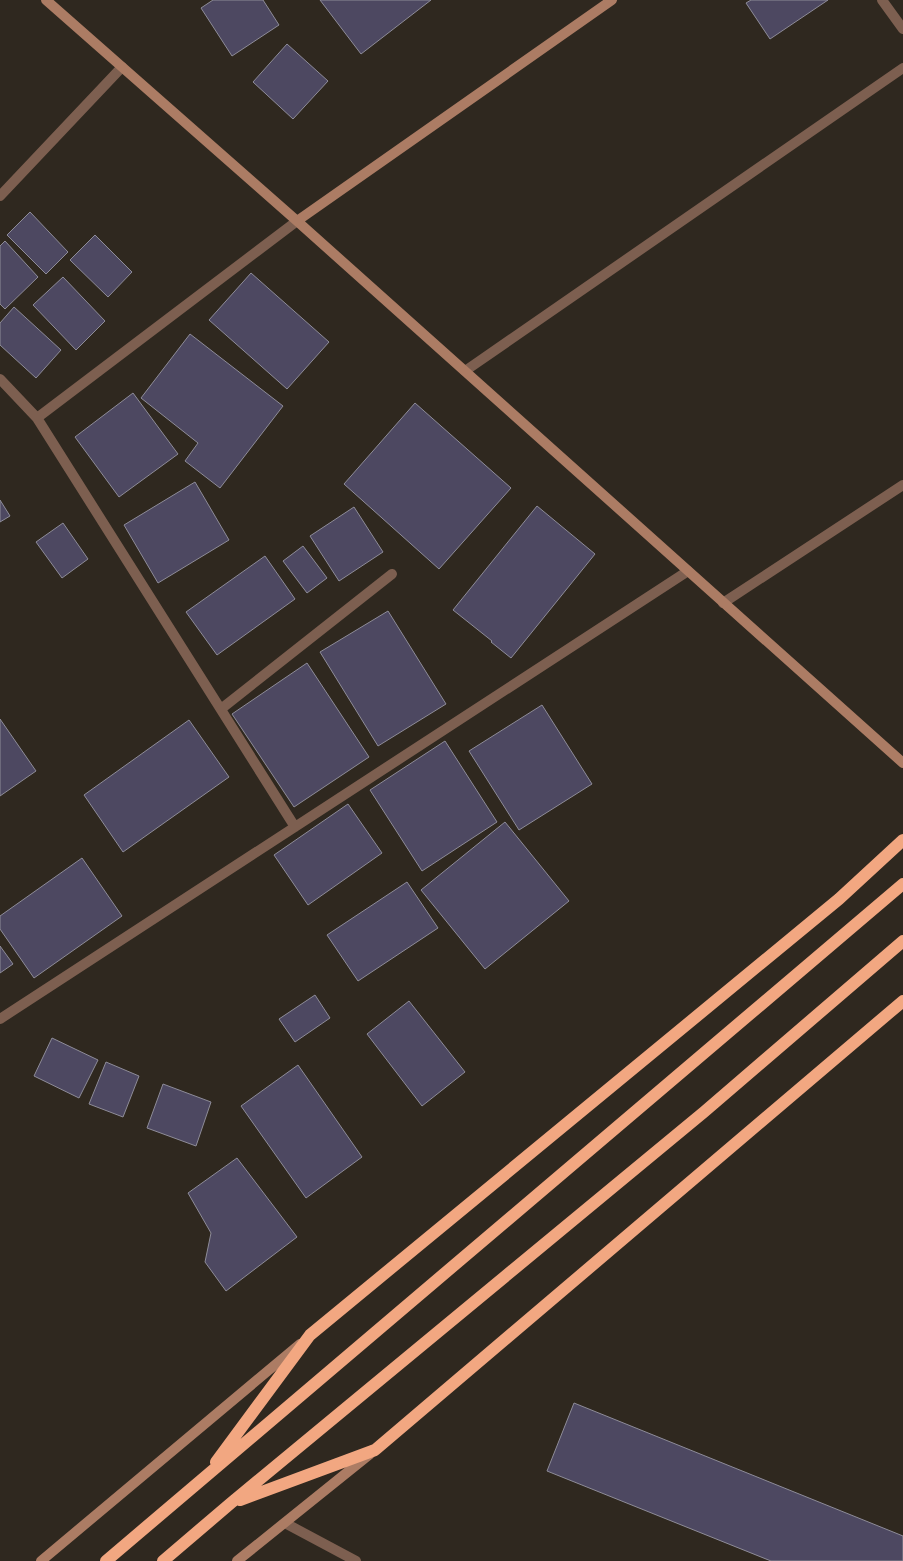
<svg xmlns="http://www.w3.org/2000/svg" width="903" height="1561" font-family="Lato,sans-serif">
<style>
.building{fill:#4d4861;stroke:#8e8c98}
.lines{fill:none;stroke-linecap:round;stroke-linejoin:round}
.street{stroke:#7d5f50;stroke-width:10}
.secondary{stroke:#ac7c64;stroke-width:10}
.highway{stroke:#f2a781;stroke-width:12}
</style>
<rect width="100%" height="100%" fill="#2f281f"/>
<path class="building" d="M213 0H263L279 25 232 56 201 8Z
M320 0H431L361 54Z
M751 0H828L770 39 746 3Z
M287 44 328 81 293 119 253 82Z
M30 212 68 252 46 274 7 235Z
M95 235 132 272 108 297 70 260Z
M5 241 38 277 5 309 0 304V246Z
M251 273 329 342 287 389 209 320Z
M63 277 105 321 76 350 33 305Z
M14 307 61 350 36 378 0 345V323Z
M190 334 283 406 220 488 185 461 198 443 141 398Z
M133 393 178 454 119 497 75 437Z
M415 403 511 488 439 569 344 484Z
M195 482 229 540 158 583 124 525Z
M0 500 10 516 0 522Z
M537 506 595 554 511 658 491 642 492 641 453 610Z
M354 507 383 552 339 581 310 536Z
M63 523 88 559 62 578 36 542Z
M303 546 327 578 307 593 283 561Z
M265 556 295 599 217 655 186 612Z
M388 611 446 704 378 746 320 652Z
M307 663 369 757 294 807 232 714Z
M542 705 592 784 519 830 469 751Z
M0 719 36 771 0 796Z
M189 720 229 777 123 852 84 795Z
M445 741 497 822 422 871 370 790Z
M348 804 382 853 308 905 274 855Z
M505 822 569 901 485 969 421 890Z
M82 858 122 916 34 978 0 929V916Z
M407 882 438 928 358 981 327 935Z
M0 946 13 964 0 973Z
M315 995 330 1018 295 1042 279 1019Z
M409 1001 465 1072 422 1106 367 1034Z
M52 1038 98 1060 79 1098 34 1076Z
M106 1062 139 1076 123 1117 89 1104Z
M298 1065 362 1157 306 1198 241 1106Z
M163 1084 211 1102 196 1146 147 1128Z
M237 1158 297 1237 226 1291 205 1262 211 1233 188 1193Z
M574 1403 903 1536V1561H771L547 1471Z"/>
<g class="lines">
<path class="street" d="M882 0 903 29
M0 196 122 67
M465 371 903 68
M0 379 37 418
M723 603 903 485
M221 709 392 574
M295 827 37 418 297 221
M0 1019 688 571
M285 1523 356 1561"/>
<path class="secondary" d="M46 0 297 221 903 763
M297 221 612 0
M41 1561 300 1344
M237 1561 370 1454"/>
<path class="highway" d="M216 1462 310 1335 839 899 903 840
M240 1500 375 1450 903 1001
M106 1561 903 884
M163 1561 231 1503 704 1112 903 941"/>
</g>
</svg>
